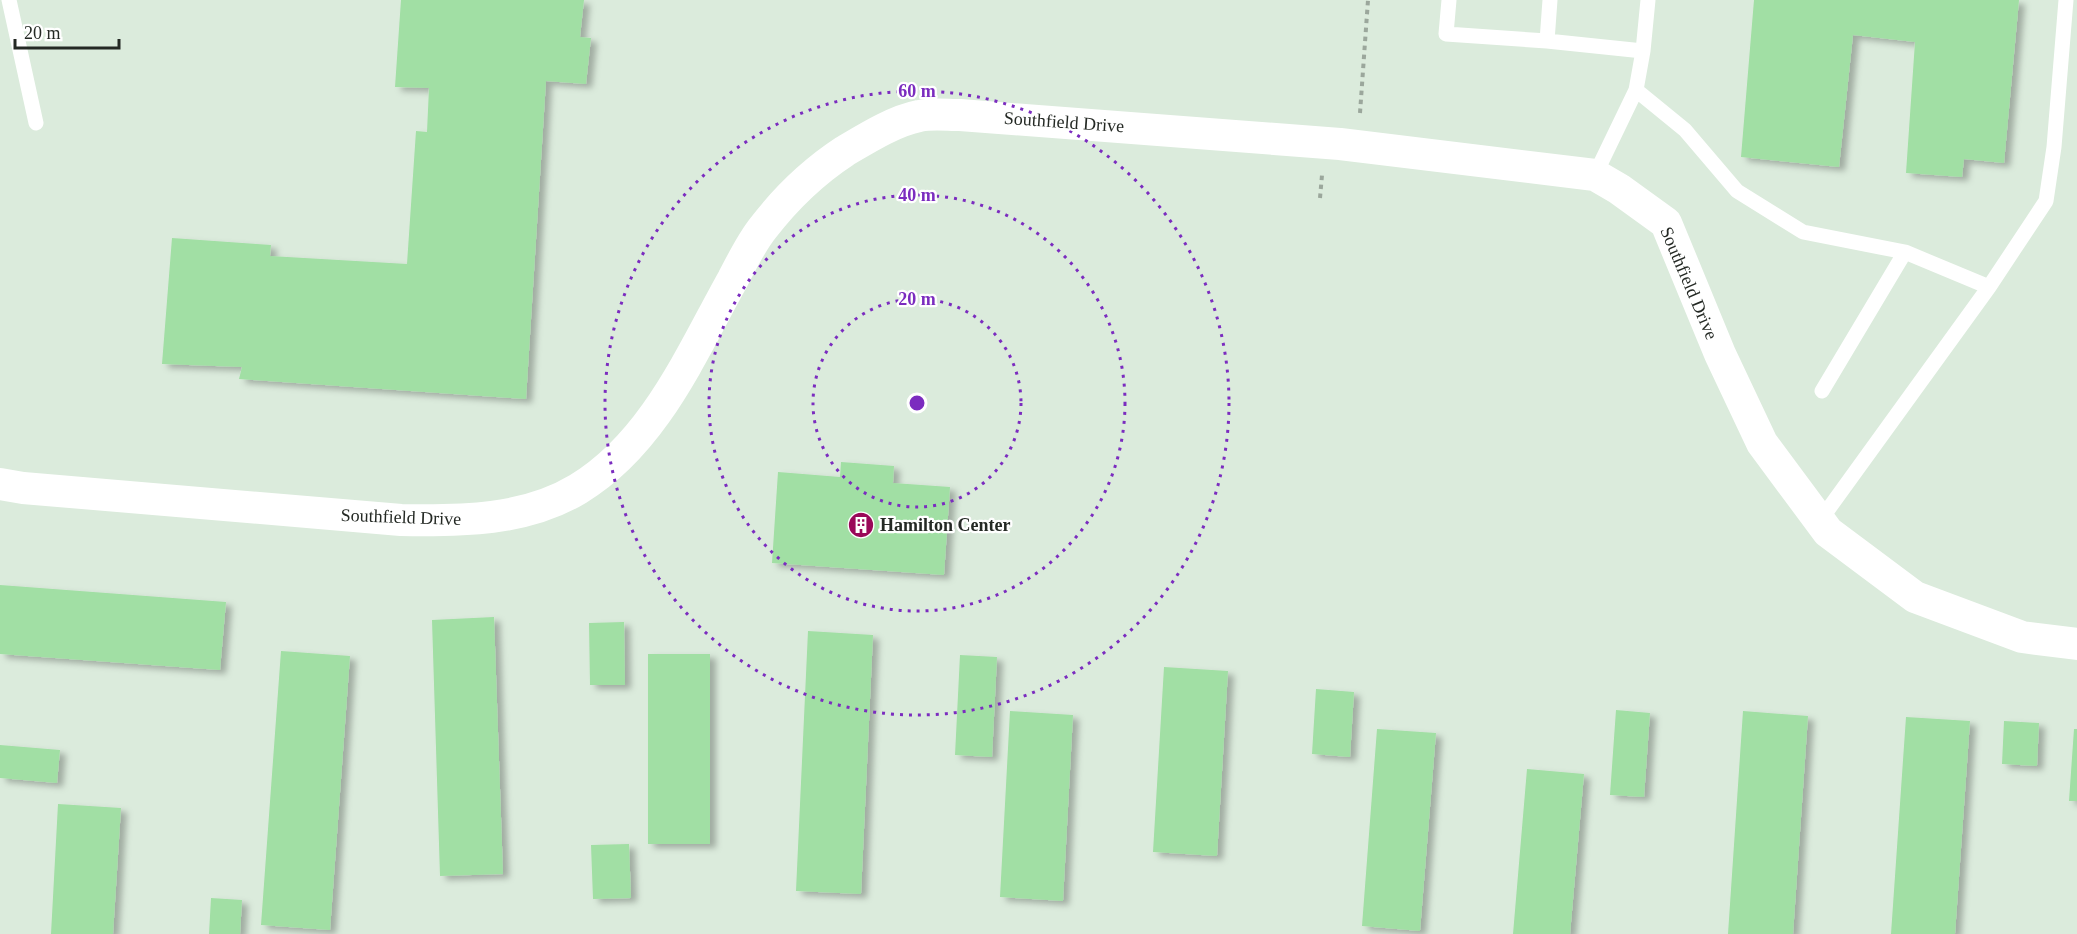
<svg xmlns="http://www.w3.org/2000/svg" width="2077" height="934" font-family="Georgia,serif">
<style>
.building{fill:#a1dfa4;filter:url(#shadow)}
.lines{fill:none;stroke-linecap:round;stroke-linejoin:round}
.path{stroke:#9ba79c;stroke-width:4;stroke-dasharray:4.5 4.5;stroke-linecap:butt}
.lane{stroke:#fff;stroke-width:15}
.street{stroke:#fff;stroke-width:32}
.ring{fill:none;stroke:#7b2cbf;stroke-width:3;stroke-dasharray:3 6}
.labels{text-anchor:middle;dominant-baseline:central;stroke-width:4.5;stroke-linejoin:round;paint-order:stroke}
.street-label{font-size:18px;fill:#242924;stroke:#fff}
.poi-label{font-size:18px;font-weight:bold;fill:#242924;stroke:#fff;text-anchor:start}
.centre{fill:#7b2cbf;stroke:#fff;stroke-width:3}
.ring-label{font-size:18px;text-anchor:middle;font-weight:bold;fill:#7b2cbf;stroke:#fff;stroke-width:4.5;stroke-linejoin:round;paint-order:stroke}
</style>
<defs>
<filter id="shadow"><feDropShadow dx="6" dy="4" stdDeviation="3" flood-color="#0004"/></filter>
</defs>
<rect width="100%" height="100%" fill="#dbebdc"/>
<path class="building" d="M401 0H584L580 37 591 38 586 84 546 81 526 399 239 379 242 367 162 364 172 238 271 245 270 256 407 264 416 131 427 132 429 88 395 87Z
M1754 0H2019L2004 163 1964 159 1962 177 1906 173 1915 42 1853 35 1839 167 1741 157Z
M841 462 894 466 893 483 950 487 944 575 772 563 778 472 840 477Z
M0 585 226 602 220 670 0 654Z
M494 617 503 874 440 876 432 620Z
M624 622 625 685H590L589 623Z
M808 631 873 635 861 894 796 891Z
M281 651 350 656 330 930 261 925Z
M648 654H710V844H648Z
M960 655 997 657 992 757 955 755Z
M1164 667 1228 671 1217 856 1153 852Z
M1316 689 1354 692 1350 757 1312 754Z
M1616 710 1650 713 1644 797 1610 795Z
M1010 711 1073 715 1063 901 1000 897Z
M1743 711 1808 716 1793 934H1728Z
M1906 717 1970 721 1955 934H1891Z
M2004 721 2039 723 2037 766 2002 764Z
M1377 729 1436 733 1420 931 1362 926Z
M2074 729H2077V801H2069Z
M0 745 60 750 57 783 0 778Z
M1527 769 1584 774 1570 934H1513Z
M58 804 121 808 113 934H51Z
M629 844 631 898 593 899 591 845Z
M211 898 242 900 240 934H209Z"/>
<g class="lines">
<path class="path" d="M1360 113 1368 0
M1320 198 1322 175"/>
<path class="lane" d="M9 0 36 123
M1449 0 1446 34 1547 41 1643 51
M1547 41 1550 0
M1636 90 1685 130 1737 191 1803 232 1905 252 1989 287
M1595 175 1636 90 1643 51 1648 0
M1822 391 1905 252
M1819 522 1989 287 2046 201 2054 147 2066 0"/>
<path class="street" d="M0 484 23 488 401 520C461 521 525 521 578 489 654 443 691 354 733 279 742 262 751 243 763 228 786 198 813 172 845 151 867 138 894 121 919 116 931 113 947 115 960 115L1340 144 1595 175 1619 189 1666 223 1720 354 1762 443 1828 532 1915 597 2022 637 2077 644"/>
</g>
<g class="ring">
<circle cx="917" cy="403" r="104"/>
<circle cx="917" cy="403" r="208"/>
<circle cx="917" cy="403" r="312"/>
</g>
<defs>
<g id="building-disc" transform="scale(1.35)"><circle r="9.5" fill="#9a0859" stroke="#fff"/><path d="M-4-6H4V6H1V3H-1V6H-4ZM-2.5-4.3h1.7v1.8h-1.7ZM.8-4.3h1.7v1.8H.8ZM-2.5-1h1.7V.8h-1.7ZM.8-1h1.7V.8H.8Z" fill="#fff"/></g>
</defs>
<g fill-rule="evenodd">
<use href="#building-disc" x="861" y="525"/>
</g>
<g class="labels">
<g class="street-label">
<text transform="translate(1064 122) rotate(4)">Southfield Drive</text>
<text transform="translate(1689 283) rotate(67)">Southfield Drive</text>
<text transform="translate(401 517) rotate(2)">Southfield Drive</text>
</g>
<g class="poi-label">
<text x="880" y="525">Hamilton Center</text>
</g>
</g>
<circle cx="917" cy="403" r="9" class="centre"/>
<g class="ring-label">
<text x="917" y="97">60 m</text>
<text x="917" y="201">40 m</text>
<text x="917" y="305">20 m</text>
</g>
<path d="M15 39v9h104v-9" fill="none" stroke="#242924" stroke-width="3"/>
<text x="24" y="39" font-size="18" fill="#242924" stroke="#ffffff" stroke-width="4.5" paint-order="stroke">20 m</text>
</svg>
